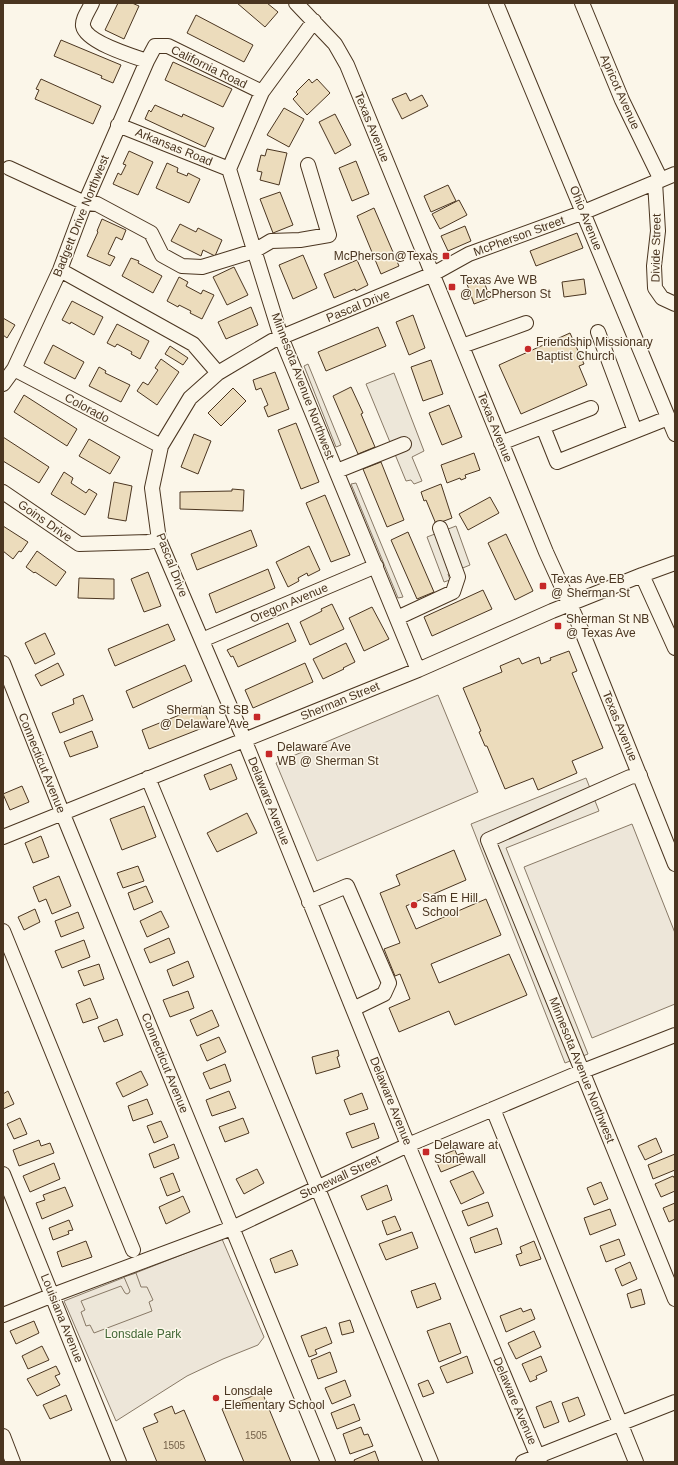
<svg xmlns="http://www.w3.org/2000/svg" width="678" height="1465" font-family="Helvetica,sans-serif">
<style>
.green{fill:#ede6d9;stroke:#887966}
.parking{fill:#ede7d9;stroke:#887966}
.building{fill:#ecdcbc;stroke:#4a3520}
.lines{fill:none;stroke-linecap:round;stroke-linejoin:round}
.minor-casing{stroke:#4a3520;stroke-width:16}
.minor{stroke:#fbf6e9;stroke-width:14}
.poi-dot{fill:#c62828;stroke:#fbf6e9;stroke-width:1.5}
.labels{text-anchor:middle;dominant-baseline:central;stroke-width:3;stroke-linejoin:round;paint-order:stroke}
.number-label{font-size:10px;fill:#725f47}
.street-label{font-size:12px;fill:#4a3520;stroke:#fbf6e9}
.poi-label{font-size:12px;fill:#4a3520;stroke:#fbf6e9;text-anchor:start}
.park-label{font-size:12px;fill:#436837;stroke:#fbf6e9}
</style>
<rect width="100%" height="100%" fill="#fbf6e9"/>
<path class="green" d="M438 695 478 792 317 861 276 763Z
M632 824 675 933V1004L592 1038 524 867Z
M222 1239 264 1337 258 1345 223 1359 187 1376 116 1421 64 1301Z"/>
<path class="parking" d="M308 364 341 445 336 447 304 366Z
M394 373 424 451 412 457 422 481 414 484 411 480 406 481 366 384Z
M356 483 403 597 398 598 351 484Z
M456 526 470 565 448 574 450 580 444 582 427 537Z
M586 778 599 811 506 848 588 1054 565 1063 471 824Z
M136 1273 141 1287H147L153 1300 149 1302 152 1311 94 1333 90 1325 86 1326 81 1312 85 1310 81 1301 121 1286 125 1293 127 1294 129 1293 130 1291 124 1277Z"/>
<path class="building" d="M118 3H132L139 6 124 39 105 30Z
M237 3H267L278 12 265 27Z
M196 15 253 45 244 62 187 33Z
M61 40 121 65 113 83 101 78 102 76 54 56Z
M173 62 232 89 223 107 165 80Z
M41 79 101 106 93 124 35 99 39 90 36 89Z
M309 79 312 83 317 79 330 93 307 115 293 99 298 94 296 92Z
M406 93 410 101 422 95 428 106 402 119 392 99Z
M155 105 182 117 183 114 214 128 205 147 145 119 149 110 151 112Z
M284 108 304 119 289 147 267 135Z
M335 114 351 145 335 154 319 122Z
M267 149 287 153 279 185 260 180 262 172 257 171 261 155 265 156Z
M129 151 153 162 138 195 113 184 118 173 121 175 126 165 123 164Z
M356 161 369 194 352 201 339 168Z
M167 163 178 168 177 172 187 176 188 173 200 179 189 203 156 188Z
M448 185 456 201 431 212 424 196Z
M280 192 293 225 273 233 260 199Z
M459 200 467 215 440 229 432 214Z
M374 208 399 266 381 274 357 216Z
M102 219 126 230 122 240 116 237 108 254 115 257 110 266 87 256 98 232 97 231Z
M180 224 196 232 198 228 222 240 215 256 203 250 201 256 171 241Z
M465 226 471 241 448 251 441 236Z
M577 233 583 248 536 266 530 251Z
M303 255 317 288 293 299 279 265Z
M131 258 139 261 138 263 162 276 153 293 122 276Z
M357 260 368 285 356 291 355 289 334 298 324 274Z
M234 267 248 295 227 305 213 277Z
M179 277 188 282 186 286 201 294 203 290 214 295 202 319 190 313 191 311 179 305 178 307 167 301Z
M483 279 490 298 474 304 467 284Z
M584 279 586 294 564 297 562 282Z
M72 301 103 317 94 335 71 322 70 324 62 320Z
M251 307 258 325 226 339 218 322Z
M413 315 425 348 409 355 396 322Z
M3 318 15 325 7 338 3 335Z
M117 324 149 341 140 359 131 354 132 352 117 344 115 347 107 343Z
M378 327 386 346 326 371 318 352Z
M570 333 584 364 579 366 587 385 521 414 499 365Z
M53 345 84 362 75 379 44 363Z
M170 346 188 358 183 365 165 354Z
M161 359 179 372 157 405 137 391 143 382 148 385 158 370 155 368Z
M431 360 443 394 423 401 411 367Z
M99 367 106 371 105 373 130 385 121 402 89 386Z
M275 372 289 409 268 417 264 407 268 405 261 388 256 390 253 380Z
M351 387 363 413 361 414 375 447 358 454 333 396Z
M233 388 246 401 221 426 208 413Z
M24 395 77 429 67 446 14 412Z
M449 405 462 437 442 445 429 413Z
M296 423 319 482 301 489 278 430Z
M194 434 211 441 198 474 181 467Z
M3 437 49 467 39 483 3 461Z
M89 439 120 457 110 474 79 456Z
M474 453 480 470 465 475 466 478 461 480 460 478 447 483 441 465Z
M381 462 404 520 387 527 363 469Z
M64 472 73 478 71 483 86 493 89 489 97 494 85 515 51 494Z
M114 482 132 486 126 521 108 518Z
M441 484 452 518 436 524 426 500 424 501 421 492Z
M232 489 244 490 243 511 180 509V492L232 491Z
M325 495 350 555 331 562 306 503Z
M490 497 499 513 468 530 459 514Z
M3 526 28 542 21 552 19 551 13 559 3 551Z
M251 530 257 546 197 570 191 554Z
M408 532 434 592 417 599 391 540Z
M506 534 533 591 515 600 488 543Z
M309 546 320 570 308 576 307 573 298 578 299 581 288 587 276 562Z
M37 551 66 572 56 586 35 572 34 573 26 567Z
M268 569 275 588 216 613 209 594Z
M148 572 161 606 144 612 131 579Z
M79 578 114 579V599L78 598Z
M483 590 492 609 432 636 424 617Z
M332 604 344 629 310 645 300 622 322 611 321 609Z
M372 607 389 639 364 651 349 618Z
M288 623 296 641 238 667 233 656 231 657 227 650Z
M168 624 175 640 115 666 108 649Z
M45 633 55 654 35 664 25 643Z
M346 643 355 662 343 668 344 669 323 679 313 659Z
M569 651 577 671 572 673 603 748 572 761 577 773 538 790 533 778 505 789 487 746H485L479 732 481 731 463 688 502 672 500 666 519 658 522 664 539 657 541 664 551 660 550 658Z
M58 663 64 675 41 686 35 675Z
M305 663 313 682 253 708 245 690Z
M185 665 192 681 133 708 126 691Z
M83 695 93 720 60 733 52 713 74 704 73 699Z
M202 706 210 725 149 749 142 730Z
M92 731 98 747 70 757 64 742Z
M231 764 237 779 210 790 204 775Z
M22 786 29 802 10 810 3 794Z
M144 806 156 837 122 850 110 819Z
M247 813 257 833 217 852 207 833Z
M41 836 49 857 33 863 25 843Z
M454 850 466 880 406 906 416 929 486 899 501 935 431 964 439 983 509 954 527 995 455 1025 449 1011 399 1032 389 1008 410 999 400 974 395 976 384 949 400 943 380 893 400 885 396 875Z
M138 866 144 881 123 888 117 873Z
M59 876 71 906 52 914 46 899 39 902 33 887Z
M146 886 153 902 134 910 128 893Z
M35 909 40 922 24 930 18 917Z
M161 911 169 927 147 937 140 921Z
M78 912 84 928 61 937 55 921Z
M169 938 175 953 150 963 144 949Z
M84 940 90 957 62 968 55 951Z
M188 961 194 977 173 986 167 970Z
M99 964 104 979 84 986 78 971Z
M188 991 194 1008 170 1017 163 1000Z
M90 998 98 1018 83 1023 76 1004Z
M212 1010 219 1026 197 1036 190 1020Z
M117 1019 123 1035 104 1042 98 1027Z
M219 1037 226 1052 207 1061 200 1045Z
M338 1050 339 1056 337 1057 340 1067 316 1074 312 1057Z
M225 1064 231 1081 210 1089 203 1073Z
M141 1071 148 1085 123 1097 116 1083Z
M8 1091 14 1104 3 1109V1094Z
M229 1091 236 1108 212 1116 206 1100Z
M362 1093 368 1109 350 1115 344 1100Z
M147 1099 153 1114 133 1121 128 1106Z
M20 1118 27 1134 14 1139 7 1124Z
M243 1118 249 1133 225 1142 219 1127Z
M161 1121 168 1137 154 1143 147 1126Z
M374 1123 379 1138 352 1148 346 1133Z
M656 1138 662 1152 645 1160 638 1146Z
M39 1140 41 1146 50 1143 54 1153 19 1166 13 1150Z
M174 1144 179 1158 154 1168 149 1154Z
M455 1150 457 1155 463 1153 466 1162 441 1172 435 1158Z
M675 1154V1170L653 1179 648 1165Z
M54 1163 60 1179 30 1192 23 1176Z
M257 1169 264 1183 244 1194 236 1179Z
M473 1171 484 1193 461 1204 450 1181Z
M173 1173 180 1191 167 1196 160 1178Z
M673 1176 675 1179V1191L661 1197 655 1184Z
M601 1182 608 1199 594 1205 587 1188Z
M387 1185 392 1200 367 1210 361 1196Z
M65 1187 73 1206 42 1219 36 1203 45 1200 43 1195Z
M183 1196 190 1212 166 1224 159 1207Z
M488 1202 493 1216 468 1226 462 1211Z
M675 1203V1219L669 1222 663 1208Z
M610 1209 616 1225 590 1235 584 1218Z
M395 1216 401 1230 387 1235 382 1221Z
M69 1220 73 1230 68 1231 69 1234 53 1240 49 1228Z
M497 1228 502 1244 475 1253 470 1238Z
M412 1232 418 1248 386 1260 379 1244Z
M619 1239 625 1255 606 1262 600 1246Z
M86 1241 92 1257 62 1267 57 1252Z
M534 1241 541 1259 520 1266 516 1255 522 1253 520 1247Z
M292 1250 298 1265 275 1273 270 1259Z
M630 1262 637 1279 622 1286 615 1269Z
M435 1283 441 1299 417 1308 411 1291Z
M641 1289 645 1304 631 1308 627 1294Z
M521 1308 523 1312 531 1309 535 1319 506 1332 500 1316Z
M350 1320 354 1332 342 1335 339 1323Z
M34 1321 39 1333 16 1344 10 1331Z
M450 1323 461 1353 439 1362 427 1331Z
M326 1327 332 1343 315 1350 317 1354 309 1357 301 1336Z
M534 1331 541 1347 516 1359 508 1343Z
M42 1346 49 1360 28 1369 22 1356Z
M330 1352 337 1372 318 1379 311 1360Z
M467 1356 473 1373 447 1383 440 1367Z
M541 1356 547 1371 536 1376 537 1379 530 1382 522 1364Z
M56 1366 60 1374 55 1376 60 1385 37 1396 27 1379Z
M345 1380 351 1396 332 1404 325 1388Z
M428 1380 434 1393 423 1397 418 1384Z
M262 1392 291 1462H244L222 1409Z
M66 1395 72 1410 50 1419 43 1405Z
M578 1397 585 1415 569 1422 562 1403Z
M551 1401 559 1422 544 1428 536 1407Z
M354 1404 360 1420 337 1429 331 1413Z
M172 1406 175 1414 184 1410 206 1462H157L143 1428 158 1422 154 1414Z
M361 1427 364 1435 368 1434 373 1446 350 1454 343 1434Z
M375 1451 379 1462H355L354 1460Z"/>
<g class="lines">
<g class="minor-casing">
<path id="minor" d="M92 3C89 10 82 19 83 26 86 42 132 56 147 61
M296 3 335 44 347 65 546 552 581 629 675 864
M496 3 675 434
M582 3 622 100 661 180
M314 21 262 92 229 169 281 337 418 670
M118 125 229 169
M9 168 85 203 97 204 151 233 162 255 182 266 202 267 254 251 271 241 300 240 329 235 308 165
M655 182 658 231 654 266 655 288 662 298 675 304
M60 270 193 344 218 373
M598 332 635 431
M462 346 526 323
M14 369 161 446
M3 384 14 369 60 270 85 203 147 61 155 46H168L262 92
M543 427 557 462 668 418
M501 443 591 408
M337 471 404 444
M3 492 79 544 148 542 159 540
M642 575 675 648
M397 618 453 592 458 577 440 528
M202 640 376 566
M3 663 62 812 328 1462
M640 775 630 777 488 840 675 1299
M148 778 431 1462
M3 837 418 670 552 611 642 575 675 563
M309 902 347 886 389 983 384 994 353 1009
M3 931 133 1250
M493 1109 636 1462
M3 1174 119 1462
M3 1315 53 1295 232 1228 408 1145 583 1071 675 1035
M3 1436 13 1462
M523 1462 675 1402
M540 1462 408 1145 244 739 159 540 152 488 161 446 190 398 218 373 272 341 433 274 469 254 584 212 675 174"/>
</g>
<use href="#minor" class="minor"/>
</g>
<g class="poi-dot">
<rect x="442" y="252" width="8" height="8" rx="2"/>
<rect x="448" y="283" width="8" height="8" rx="2"/>
<circle cx="528" cy="349" r="4"/>
<rect x="539" y="582" width="8" height="8" rx="2"/>
<rect x="554" y="622" width="8" height="8" rx="2"/>
<rect x="253" y="713" width="8" height="8" rx="2"/>
<rect x="265" y="750" width="8" height="8" rx="2"/>
<circle cx="414" cy="905" r="4"/>
<rect x="422" y="1148" width="8" height="8" rx="2"/>
<circle cx="216" cy="1398" r="4"/>
</g>
<g class="labels">
<g class="number-label">
<text x="256" y="1435">1505</text>
<text x="174" y="1445">1505</text>
</g>
<g class="street-label">
<text transform="translate(209 67) rotate(26)">California Road</text>
<text transform="translate(620 92) rotate(66)">Apricot Avenue</text>
<text transform="translate(372 127) rotate(68)">Texas Avenue</text>
<text transform="translate(174 147) rotate(22)">Arkansas Road</text>
<text transform="translate(81 216) rotate(-68)">Badgett Drive Northwest</text>
<text transform="translate(586 218) rotate(68)">Ohio Avenue</text>
<text transform="translate(519 236) rotate(-20)">McPherson Street</text>
<text transform="translate(656 248) rotate(-89)">Divide Street</text>
<text transform="translate(358 306) rotate(-22)">Pascal Drive</text>
<text transform="translate(303 386) rotate(69)">Minnesota Avenue Northwest</text>
<text transform="translate(87 408) rotate(28)">Colorado</text>
<text transform="translate(495 427) rotate(68)">Texas Avenue</text>
<text transform="translate(45 521) rotate(35)">Goins Drive</text>
<text transform="translate(172 565) rotate(69)">Pascal Drive</text>
<text transform="translate(289 603) rotate(-23)">Oregon Avenue</text>
<text transform="translate(340 701) rotate(-22)">Sherman Street</text>
<text transform="translate(620 726) rotate(68)">Texas Avenue</text>
<text transform="translate(42 763) rotate(68)">Connecticut Avenue</text>
<text transform="translate(269 801) rotate(68)">Delaware Avenue</text>
<text transform="translate(165 1063) rotate(68)">Connecticut Avenue</text>
<text transform="translate(582 1070) rotate(68)">Minnesota Avenue Northwest</text>
<text transform="translate(391 1101) rotate(68)">Delaware Avenue</text>
<text transform="translate(340 1177) rotate(-25)">Stonewall Street</text>
<text transform="translate(62 1318) rotate(68)">Louisiana Avenue</text>
<text transform="translate(515 1401) rotate(67)">Delaware Avenue</text>
</g>
<g class="poi-label">
<text x="438" y="256" text-anchor="end">McPherson@Texas</text>
<text x="460" y="280">Texas Ave WB<tspan x="460" dy="14">@ McPherson St</tspan></text>
<text x="536" y="342">Friendship Missionary<tspan x="536" dy="14">Baptist Church</tspan></text>
<text x="551" y="579">Texas Ave EB<tspan x="551" dy="14">@ Sherman St</tspan></text>
<text x="566" y="619">Sherman St NB<tspan x="566" dy="14">@ Texas Ave</tspan></text>
<text x="249" y="710" text-anchor="end">Sherman St SB<tspan x="249" dy="14">@ Delaware Ave</tspan></text>
<text x="277" y="747">Delaware Ave<tspan x="277" dy="14">WB @ Sherman St</tspan></text>
<text x="422" y="898">Sam E Hill<tspan x="422" dy="14">School</tspan></text>
<text x="434" y="1145">Delaware at<tspan x="434" dy="14">Stonewall</tspan></text>
<text x="224" y="1391">Lonsdale<tspan x="224" dy="14">Elementary School</tspan></text>
</g>
<g class="park-label">
<text x="143" y="1334">Lonsdale Park</text>
</g>
</g>
<rect width="678" height="1465" fill="none" stroke="#4a3520" stroke-width="8"/>
</svg>
